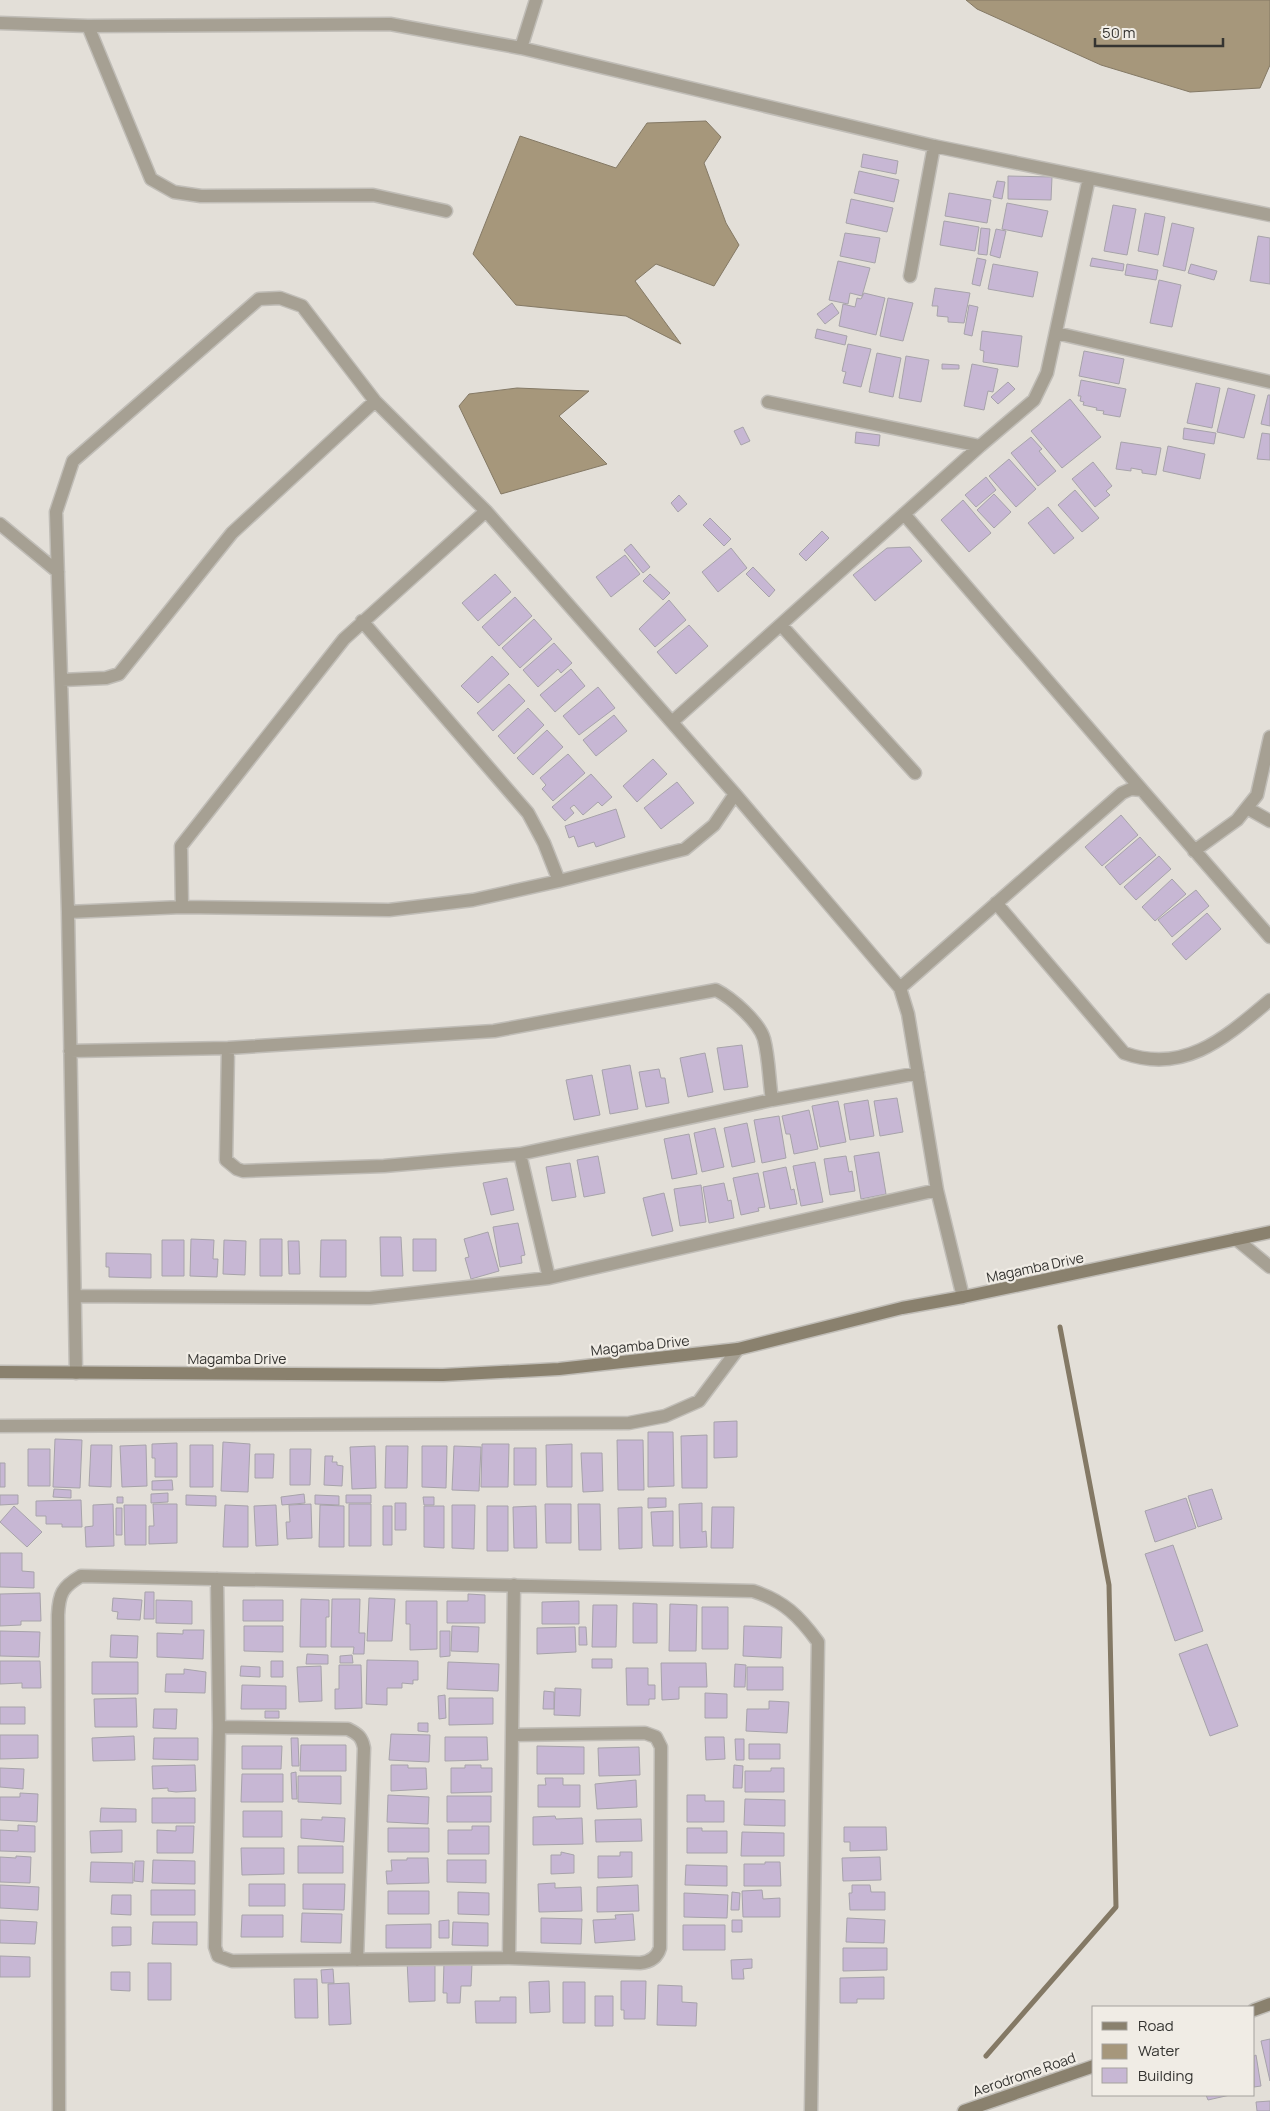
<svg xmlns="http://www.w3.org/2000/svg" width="1270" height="2111" font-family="Manrope,sans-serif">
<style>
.water{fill:#a6977b;stroke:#847965}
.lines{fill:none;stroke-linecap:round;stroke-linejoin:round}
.stream{stroke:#847965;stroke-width:5}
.building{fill:#c7b7d4;stroke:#a7a3aa}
.street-casing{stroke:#c0bdb7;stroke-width:15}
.secondary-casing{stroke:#c0bdb7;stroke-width:15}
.street{stroke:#a6a093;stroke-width:12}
.secondary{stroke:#8a816e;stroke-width:12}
.labels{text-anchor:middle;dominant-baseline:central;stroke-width:4.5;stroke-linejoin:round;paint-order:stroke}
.street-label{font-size:14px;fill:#353431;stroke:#f0ece5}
</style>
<rect width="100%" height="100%" fill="#e3dfd8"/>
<path class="water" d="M966 0H1270V65L1260 88 1190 92 1101 65 977 9Z
M706 121 721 137 704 163 726 223 739 245 714 286 656 264 635 281 681 344 626 316 516 305 473 254 520 136 616 168 647 123Z
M517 388 589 391 559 416 607 464 501 494 459 406 469 394Z"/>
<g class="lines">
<path class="stream" d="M986 2056 1116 1907 1109 1585 1060 1327"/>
</g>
<path class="building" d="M863 154 898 161 896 174 861 167Z
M859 171 899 180 894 202 854 193Z
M1008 176 1052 177 1051 200 1008 199Z
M997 181 1005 182 1002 199 993 197Z
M949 193 991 200 987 223 945 216Z
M851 199 893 208 887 232 846 223Z
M1007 203 1048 211 1042 237 1002 229Z
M1113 205 1136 209 1127 255 1104 251Z
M1145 213 1165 217 1158 255 1138 251Z
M944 221 979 227 975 251 940 245Z
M1172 223 1194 228 1185 271 1163 266Z
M981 228 990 229 987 255 978 254Z
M996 229 1006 231 1000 258 990 255Z
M845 233 880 238 875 263 840 256Z
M1258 236 1270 238V284L1250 281Z
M977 258 986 260 980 286 972 284Z
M1092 258 1124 264 1123 271 1090 266Z
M838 261 870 268 862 296 850 293 848 304 829 300Z
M993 264 1038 272 1033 297 988 289Z
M1127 264 1158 270 1156 280 1125 275Z
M1191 264 1217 271 1214 280 1188 273Z
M1159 280 1181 285 1172 327 1150 323Z
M935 288 970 293 964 323 948 322V317L937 316 938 306H932Z
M864 293 885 298 876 335 839 326 843 304 855 307 857 298 861 299Z
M888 298 913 303 903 341 880 336Z
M832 303 839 313 825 324 817 314Z
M969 305 978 307 972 336 964 334Z
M817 329 847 336 845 345 815 338Z
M982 331 1022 336 1018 367 983 362 984 351 980 350Z
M848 344 871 349 861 387 843 383 846 372 842 371Z
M1084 351 1124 359 1119 384 1079 376Z
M877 353 901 358 893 397 869 392Z
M906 356 929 360 921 402 899 398Z
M942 364 959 365V369H942Z
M972 364 998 369 993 392 988 391 984 410 964 406Z
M1081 380 1126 389 1120 417 1103 414 1104 411 1096 410 1097 408 1083 405 1084 402 1080 401 1081 396H1078Z
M1008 382 1015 389 998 404 991 397Z
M1196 383 1220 388 1212 428 1187 423Z
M1228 388 1255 395 1244 438 1217 432Z
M1268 395H1270V426L1261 424Z
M1070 399 1101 437 1062 468 1031 431Z
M743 427 750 441 741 445 734 431Z
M1184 428 1216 433 1214 444 1183 439Z
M856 432 880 435 879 446 855 443Z
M1262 433 1270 434V460L1257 459Z
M1031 437 1042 449 1039 451 1056 471 1038 486 1011 453Z
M1121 442 1161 448 1156 475 1142 473V470L1131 468V471L1116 469Z
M1168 446 1205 454 1200 479 1163 471Z
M1009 459 1036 489 1016 507 989 476Z
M1093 462 1112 486 1106 491 1110 495 1095 507 1072 479Z
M986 477 996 490 976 507 965 495Z
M1075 490 1099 518 1082 532 1058 505Z
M994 494 1011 512 994 528 977 510Z
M679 495 687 504 678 512 671 503Z
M963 500 991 533 969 552 941 520Z
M1048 507 1074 538 1054 554 1028 523Z
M710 518 731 539 724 546 703 525Z
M822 531 829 538 806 561 799 554Z
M631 544 650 567 643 573 624 550Z
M910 547 922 561 875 601 853 575 887 548Z
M731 548 747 568 718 592 702 572Z
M625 555 640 574 611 597 596 577Z
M753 567 775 590 769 597 746 574Z
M495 574 511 592 478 621 462 603Z
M650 574 670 593 663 600 643 581Z
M515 597 532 616 499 646 482 627Z
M669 600 686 620 655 647 639 629Z
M534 619 552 639 520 668 502 648Z
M689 625 708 646 676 674 657 652Z
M554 643 572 663 561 673 558 669 538 687 523 670Z
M492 656 509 674 478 703 461 686Z
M571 669 585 686 555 712 540 695Z
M509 684 525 701 493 731 477 713Z
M598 687 615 708 579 735 563 716Z
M528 708 544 725 514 754 498 736Z
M614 715 627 731 596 756 583 740Z
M547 730 563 747 533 775 517 758Z
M568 754 585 773 553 801 542 789 546 785 540 778Z
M653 759 667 774 637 802 623 786Z
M591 774 612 797 602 806 598 802 583 815 574 805 570 808 574 813 565 821 552 807Z
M677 782 694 803 661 829 644 808Z
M616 809 625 837 596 847 594 842 578 847 574 836 569 838 565 826Z
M1121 815 1138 835 1102 866 1085 847Z
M1140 837 1156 855 1120 885 1105 867Z
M1159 856 1171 869 1136 900 1124 887Z
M1172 879 1186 894 1155 921 1142 907Z
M1196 890 1209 906 1172 937 1158 920Z
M1207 913 1221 929 1186 960 1172 944Z
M742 1045 748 1087 724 1090 717 1048Z
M705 1053 713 1092 688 1097 680 1058Z
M630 1065 638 1109 610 1114 602 1070Z
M659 1069 661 1078H665L669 1103 646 1107 639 1072Z
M592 1075 600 1115 574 1120 566 1080Z
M897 1098 903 1132 880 1136 874 1101Z
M868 1100 874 1136 850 1140 844 1104Z
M838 1101 846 1142 820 1147 812 1106Z
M809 1110 818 1149 794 1154 790 1134H786L782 1116Z
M779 1116 786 1158 762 1163 754 1120Z
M747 1123 755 1162 732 1167 724 1128Z
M715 1128 724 1167 702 1172 694 1133Z
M689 1134 697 1174 672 1179 664 1139Z
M879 1152 886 1194 861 1199 854 1156Z
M598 1156 605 1193 584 1197 577 1160Z
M846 1156 849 1172 852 1171 855 1191 830 1195 824 1159Z
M815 1162 823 1202 801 1206 793 1166Z
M570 1163 576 1197 552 1201 546 1167Z
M786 1167 791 1190 794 1189 797 1204 770 1209 763 1172Z
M758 1173 765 1207 758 1208 759 1211 741 1215 733 1178Z
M507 1178 514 1210 491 1215 483 1183Z
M724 1183 728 1201 731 1200 734 1218 709 1223 703 1187Z
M701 1185 706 1222 680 1226 674 1189Z
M664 1193 673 1231 652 1236 643 1198Z
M518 1223 525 1255 521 1256 522 1263 500 1267 493 1227Z
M488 1232 499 1271 471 1279 465 1258 469 1257 464 1239Z
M380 1237H401L403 1276H381Z
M191 1239 214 1240 213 1259H218L217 1277 190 1276Z
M260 1239H282V1276H260Z
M413 1239H436V1271H413Z
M162 1240H184V1276H162Z
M224 1240 246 1241 245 1275 223 1274Z
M321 1240H346V1277H320Z
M288 1241H299L300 1274H289Z
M106 1253 151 1254V1278L109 1277V1267H106Z
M737 1421V1457L714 1458V1422Z
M648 1432H673L674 1486 648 1487Z
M707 1435V1488H682L681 1436Z
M55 1439 82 1440 80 1488 53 1487Z
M617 1440H643L644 1490H618Z
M223 1442 250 1444 248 1492 221 1491Z
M177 1443V1477H155V1458H152V1444Z
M482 1444H509L508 1487H481Z
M572 1444V1487H547L546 1445Z
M91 1445H112L111 1487 89 1486Z
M146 1445 147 1486 122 1487 120 1446Z
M190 1445H213V1487H190Z
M375 1446 376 1488 352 1489 350 1447Z
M386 1446H408L407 1488H385Z
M422 1446H447L446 1488 422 1487Z
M454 1446 481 1447 479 1491 452 1490Z
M514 1448H536V1485H514Z
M28 1449H50V1486H28Z
M290 1449H311L310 1485H290Z
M581 1453H602L603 1491 583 1492Z
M255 1454H274L273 1478H255Z
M325 1456H333L332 1462H337V1465L343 1466 342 1486 324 1485Z
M0 1463H5V1487H0Z
M172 1480 173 1490H152V1481Z
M54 1489 71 1490V1498L53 1497Z
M1212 1489 1222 1519 1198 1527 1188 1496Z
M168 1493V1502L151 1503V1494Z
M304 1494 305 1503 282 1505 281 1497Z
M0 1495H18V1504L0 1505Z
M186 1495 216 1496V1506L186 1505Z
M315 1495 339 1496V1505L315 1504Z
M346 1495H371V1503H346Z
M117 1497H123V1503H117Z
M423 1497H434V1505H424Z
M648 1498H666V1507L648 1508Z
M1186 1498 1196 1528 1155 1542 1145 1511Z
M81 1500 82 1527H62V1524H46V1516H36V1501Z
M395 1503H406V1530H395Z
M702 1503V1532L706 1531 707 1547 680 1548 679 1504Z
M113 1504 114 1546 86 1547 85 1527 93 1526V1505Z
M153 1504H177V1543L149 1544V1526H154Z
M311 1504 312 1538 287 1539 286 1522H290L289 1505Z
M349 1504H371V1546H349Z
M545 1504H571V1543H546Z
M578 1504H600L601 1550H579Z
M124 1505H146V1545H125Z
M225 1505 248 1506V1547H223Z
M276 1505 278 1545 256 1546 254 1506Z
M320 1505 344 1506V1547H319Z
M452 1505H475L474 1549 452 1548Z
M14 1506 42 1532 27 1547 0 1522Z
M383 1506H392V1545H383Z
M424 1506H444V1548L424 1547Z
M487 1506H508V1551H487Z
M536 1506 537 1548H514L513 1507Z
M642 1507V1548L619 1549 618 1508Z
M712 1507H734L733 1548H711Z
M116 1508H122V1535H116Z
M673 1511V1546H653L651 1512Z
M1173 1545 1203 1631 1175 1641 1145 1554Z
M0 1553H22V1571L34 1572V1588L0 1587Z
M145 1592H154V1619H144Z
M40 1593 41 1621H21V1625L0 1626V1594Z
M468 1594 485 1595V1623H447V1601H468Z
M113 1598 142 1600 140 1620 117 1619 118 1612 112 1611Z
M369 1598 395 1599 392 1641H367Z
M301 1599 329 1600V1617H326V1647H300Z
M332 1599H360L359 1633H365L364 1654H353L354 1647H331Z
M156 1600 192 1601V1624L156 1623Z
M243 1600H283V1621H243Z
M406 1601H437V1649L410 1650V1624H406Z
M579 1601V1624H542V1602Z
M633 1603 657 1604V1643H633Z
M670 1604 697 1605 696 1651H669Z
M593 1605H617L616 1647H592Z
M702 1607H728V1649H702Z
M244 1626H283V1652L244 1651Z
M452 1626 479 1627 478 1652 451 1651Z
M744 1626 782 1627 781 1658 743 1656Z
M575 1627 576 1652 537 1654V1628Z
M579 1627H586L587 1645H579Z
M183 1630H204L203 1659 157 1657V1633L183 1634Z
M0 1631 40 1632 39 1657 0 1656Z
M440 1631H450V1656L440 1657Z
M111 1635 138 1636 137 1658 110 1657Z
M1207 1644 1238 1726 1210 1736 1179 1654Z
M307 1654 328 1655V1664H306Z
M352 1655 353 1663H340V1656Z
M592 1659H612V1668H592Z
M367 1660 418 1661V1680H413V1684L402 1683V1688H387V1705L366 1704Z
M0 1661H40L41 1688H22V1683L0 1684Z
M271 1661H283V1677H271Z
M92 1662H138V1694H92Z
M448 1662 499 1664 498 1691 447 1689Z
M661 1663H706L707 1687H679V1699L662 1700Z
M735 1664 746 1665 745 1687H734Z
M339 1665H361L362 1708 335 1709V1689H339Z
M241 1666 260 1667V1677L240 1676Z
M321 1666 322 1701 299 1702 297 1667Z
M747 1667H783V1690H747Z
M626 1668H648V1685H655V1699H649V1705H627Z
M184 1669 206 1672 205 1693 165 1692 166 1674H184Z
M242 1685 286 1686V1709H241Z
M555 1688 581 1689 580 1716 554 1715Z
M544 1691 554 1692V1709H543Z
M705 1693 727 1694V1718H705Z
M445 1695 446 1718 439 1719 438 1696Z
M136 1698 137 1727H95L94 1699Z
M449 1698H493V1724L449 1725Z
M769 1701 789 1702 787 1733 746 1731 747 1709H769Z
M0 1707H25V1724H0Z
M154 1709H177L176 1729 153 1728Z
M265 1711H279V1718H265Z
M418 1723H428V1732L418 1731Z
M391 1734 430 1735 429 1762 389 1760Z
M0 1735H38V1758L0 1759Z
M134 1736 135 1760 93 1761 92 1738Z
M445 1737H487L488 1760 445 1761Z
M705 1737H724L725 1759 706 1760Z
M154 1738H198V1760L153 1759Z
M291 1738H298L299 1766H292Z
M735 1739H744V1760H736Z
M749 1744H780V1759H749Z
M301 1745H346V1771H300Z
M242 1746H282L281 1769H242Z
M537 1746 584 1747V1774H537Z
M639 1747 640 1775 599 1776 598 1748Z
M195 1765 196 1791 176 1792 168 1791V1788L153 1789 152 1766Z
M391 1765H408V1768H426L427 1789 391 1791Z
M465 1765H481V1768H492V1792L451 1793V1768H465Z
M734 1765 743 1766 742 1788H733Z
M0 1768 24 1769 23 1789 0 1787Z
M771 1768H784V1792H745V1771H771Z
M296 1772 297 1799H292L291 1773Z
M242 1774H283V1802H241Z
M298 1776H341V1804L298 1802Z
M545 1778H563V1785H580V1807H538V1785H546Z
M636 1780 637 1807 597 1809 595 1784Z
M20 1793 38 1794 37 1822 0 1820V1797H20Z
M388 1795 429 1797 428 1824 387 1822Z
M687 1795H705V1801H724V1822H687Z
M447 1796H491V1822H447Z
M152 1798H195V1823H152Z
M745 1799 785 1800V1826L744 1825Z
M101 1808 136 1809V1822H100Z
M243 1811H282V1837H243Z
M555 1816 556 1819 582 1818 583 1844 533 1845V1817Z
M322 1817 345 1818 344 1842 301 1838V1819L322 1820Z
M641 1819 642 1841 596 1842 595 1820Z
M18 1825 35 1826V1852L0 1851V1830L18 1831Z
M176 1826H194L193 1853H157V1830L176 1831Z
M472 1826H489V1854H448V1830H472Z
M844 1827H886L887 1850 850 1851V1842H844Z
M388 1828H429V1852H388Z
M687 1828H702V1831H727V1853H687Z
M122 1830V1852L91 1853 90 1831Z
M742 1832 784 1833V1856H741Z
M298 1846H343V1873H298Z
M241 1848H284V1874L242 1875Z
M561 1852 574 1855V1873L551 1874V1855H561Z
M620 1852H632V1877L598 1878V1856H620Z
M16 1856 31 1857 30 1883 0 1882V1857L16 1858Z
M880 1857 881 1880 843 1881 842 1858Z
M407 1858H428L429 1883 387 1884 386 1871H392L391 1860H407Z
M153 1860 195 1861V1884L152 1883Z
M447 1860H486V1883L447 1882Z
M135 1861H144L143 1882 134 1881Z
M91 1862 133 1863V1883L90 1882Z
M765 1862H780L781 1886H744V1864H765Z
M686 1865 727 1866V1886L685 1885Z
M555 1883V1888L581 1887 582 1911 539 1912 538 1884Z
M249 1884H285V1906H249Z
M303 1884H345L344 1910 303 1909Z
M0 1885 39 1887 38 1910 0 1908Z
M638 1885 639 1911 597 1912V1887Z
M852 1885H870L871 1892H885V1910H850L849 1893H852Z
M151 1890H195V1915H151Z
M762 1890 763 1899 780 1898V1917H743L742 1891Z
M388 1891H429V1914H388Z
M458 1892 489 1893V1915L458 1914Z
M732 1892 740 1893 739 1910H731Z
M684 1893 728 1895 727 1918 684 1917Z
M112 1895H131V1915L111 1914Z
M302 1913 342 1914 341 1943 301 1942Z
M633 1914 635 1940 595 1943 593 1920 616 1919 615 1915Z
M242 1915H283V1937H241Z
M541 1918 582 1919 581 1944 541 1943Z
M847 1918 885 1920 884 1943 846 1942Z
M0 1920 37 1922 35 1944 0 1943Z
M449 1920V1938H439V1921Z
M732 1920H742V1932H732Z
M153 1922H197V1945L152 1944Z
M453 1922 488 1923V1946L452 1945Z
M431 1924V1948H386V1925Z
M683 1925H725V1950H683Z
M112 1927H131V1945L112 1946Z
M843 1948H887V1970L843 1971Z
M0 1956 30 1957V1977H0Z
M752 1959V1968L743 1969 744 1979H732L731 1960Z
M407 1960 435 1962V2001L409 2002Z
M148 1963H171V2000H148Z
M444 1963 472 1964 471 1986H461L460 2003H447V1993H443Z
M333 1969 334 1983H322L321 1970Z
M111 1972H130V1991L111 1990Z
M884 1977V1999H857V2003H840V1978Z
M294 1979H317L318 2018H295Z
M549 1981 550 2012 530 2013 529 1982Z
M621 1981H646L645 2019H624V2010H621Z
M563 1982H585V2023H563Z
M349 1983 351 2024 329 2025 328 1984Z
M658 1985 682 1986V2002L697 2003 696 2026 657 2025Z
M595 1996H613V2026H595Z
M500 1997H516V2023H476L475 2001H500Z
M1270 2039V2081L1261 2041Z
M1256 2055 1261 2086 1254 2087V2056Z
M1206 2095H1230L1208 2100Z
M1270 2101V2111H1257L1256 2102Z"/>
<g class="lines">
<g class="street-casing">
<path id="street" d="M0 23 88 26 390 24 521 48 934 146 1270 215
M88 26 151 179 174 192 201 196 373 195 446 211
M521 48 536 0
M910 276 934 146
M1056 333 1270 382
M768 402 980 446
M904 514 1142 790
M0 524 58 572
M362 621 528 813 544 843 559 881
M781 625 915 773
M62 680 106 678 119 674 232 533 375 401
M672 722 980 446 1034 400 1047 373 1089 178
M1247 808 1270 821
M1194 851 1237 820 1257 795 1270 737
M996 903 1124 1053C1185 1075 1226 1037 1270 1000
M182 907 181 846 344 639 486 511
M68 912 182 907 389 910 473 900 559 881 685 849 714 825 735 794
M900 988 1122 793 1131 789 1142 790 1270 937
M228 1048 226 1160 237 1169 243 1171 384 1166 520 1154 772 1100
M70 1051 228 1048 494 1031 716 990C732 998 759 1022 764 1039 769 1058 769 1080 772 1100L918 1073
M520 1154 549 1278 937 1190
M1236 1239 1270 1267
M76 1296 370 1298 549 1278
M76 1373 68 912 56 512 73 461 259 299 280 298 302 306 375 401 486 511 735 794 900 988 908 1014 937 1190 963 1297
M0 1426 629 1423 665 1416 699 1401 738 1349
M217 1579 219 1727 215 1947 218 1956 232 1961 509 1958 640 1963C650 1962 657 1958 660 1948L661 1757V1747L656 1737 645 1733 513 1735
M219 1727 348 1729C358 1734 362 1737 364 1748L357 1960
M509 1958 514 1585
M59 2111 58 1615C59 1594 62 1587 81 1576L753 1591C784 1601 799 1616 818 1642L811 2111"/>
</g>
<g class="secondary-casing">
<path id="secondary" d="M0 1372 443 1375 559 1369 738 1349 902 1308 963 1297 1270 1232
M1254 2010 1270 2004
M964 2111 1094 2066"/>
</g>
<use href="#street" class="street"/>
<use href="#secondary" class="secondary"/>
</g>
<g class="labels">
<g class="street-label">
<text transform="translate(1035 1267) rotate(-12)">Magamba Drive</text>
<text transform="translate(640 1345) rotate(-6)">Magamba Drive</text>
<text x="237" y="1358">Magamba Drive</text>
<text transform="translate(1024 2074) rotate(-19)">Aerodrome Road</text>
</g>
</g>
<rect x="1092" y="2006" width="162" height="90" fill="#f0ece5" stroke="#a5a29d"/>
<rect x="1102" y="2022" width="25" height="8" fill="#8a816e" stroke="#a5a29d"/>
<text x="1138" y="2031" font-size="15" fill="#353431">Road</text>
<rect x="1102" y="2044" width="25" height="15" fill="#a6977b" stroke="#a5a29d"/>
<text x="1138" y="2056" font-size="15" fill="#353431">Water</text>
<rect x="1102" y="2068" width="25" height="15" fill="#c7b7d4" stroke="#a5a29d"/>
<text x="1138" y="2081" font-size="15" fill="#353431">Building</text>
<path d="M1095 38v8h128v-8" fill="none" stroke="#353431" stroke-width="2.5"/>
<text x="1102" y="38" font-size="15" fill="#353431" stroke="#f0ece5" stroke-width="4" paint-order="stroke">50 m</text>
</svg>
